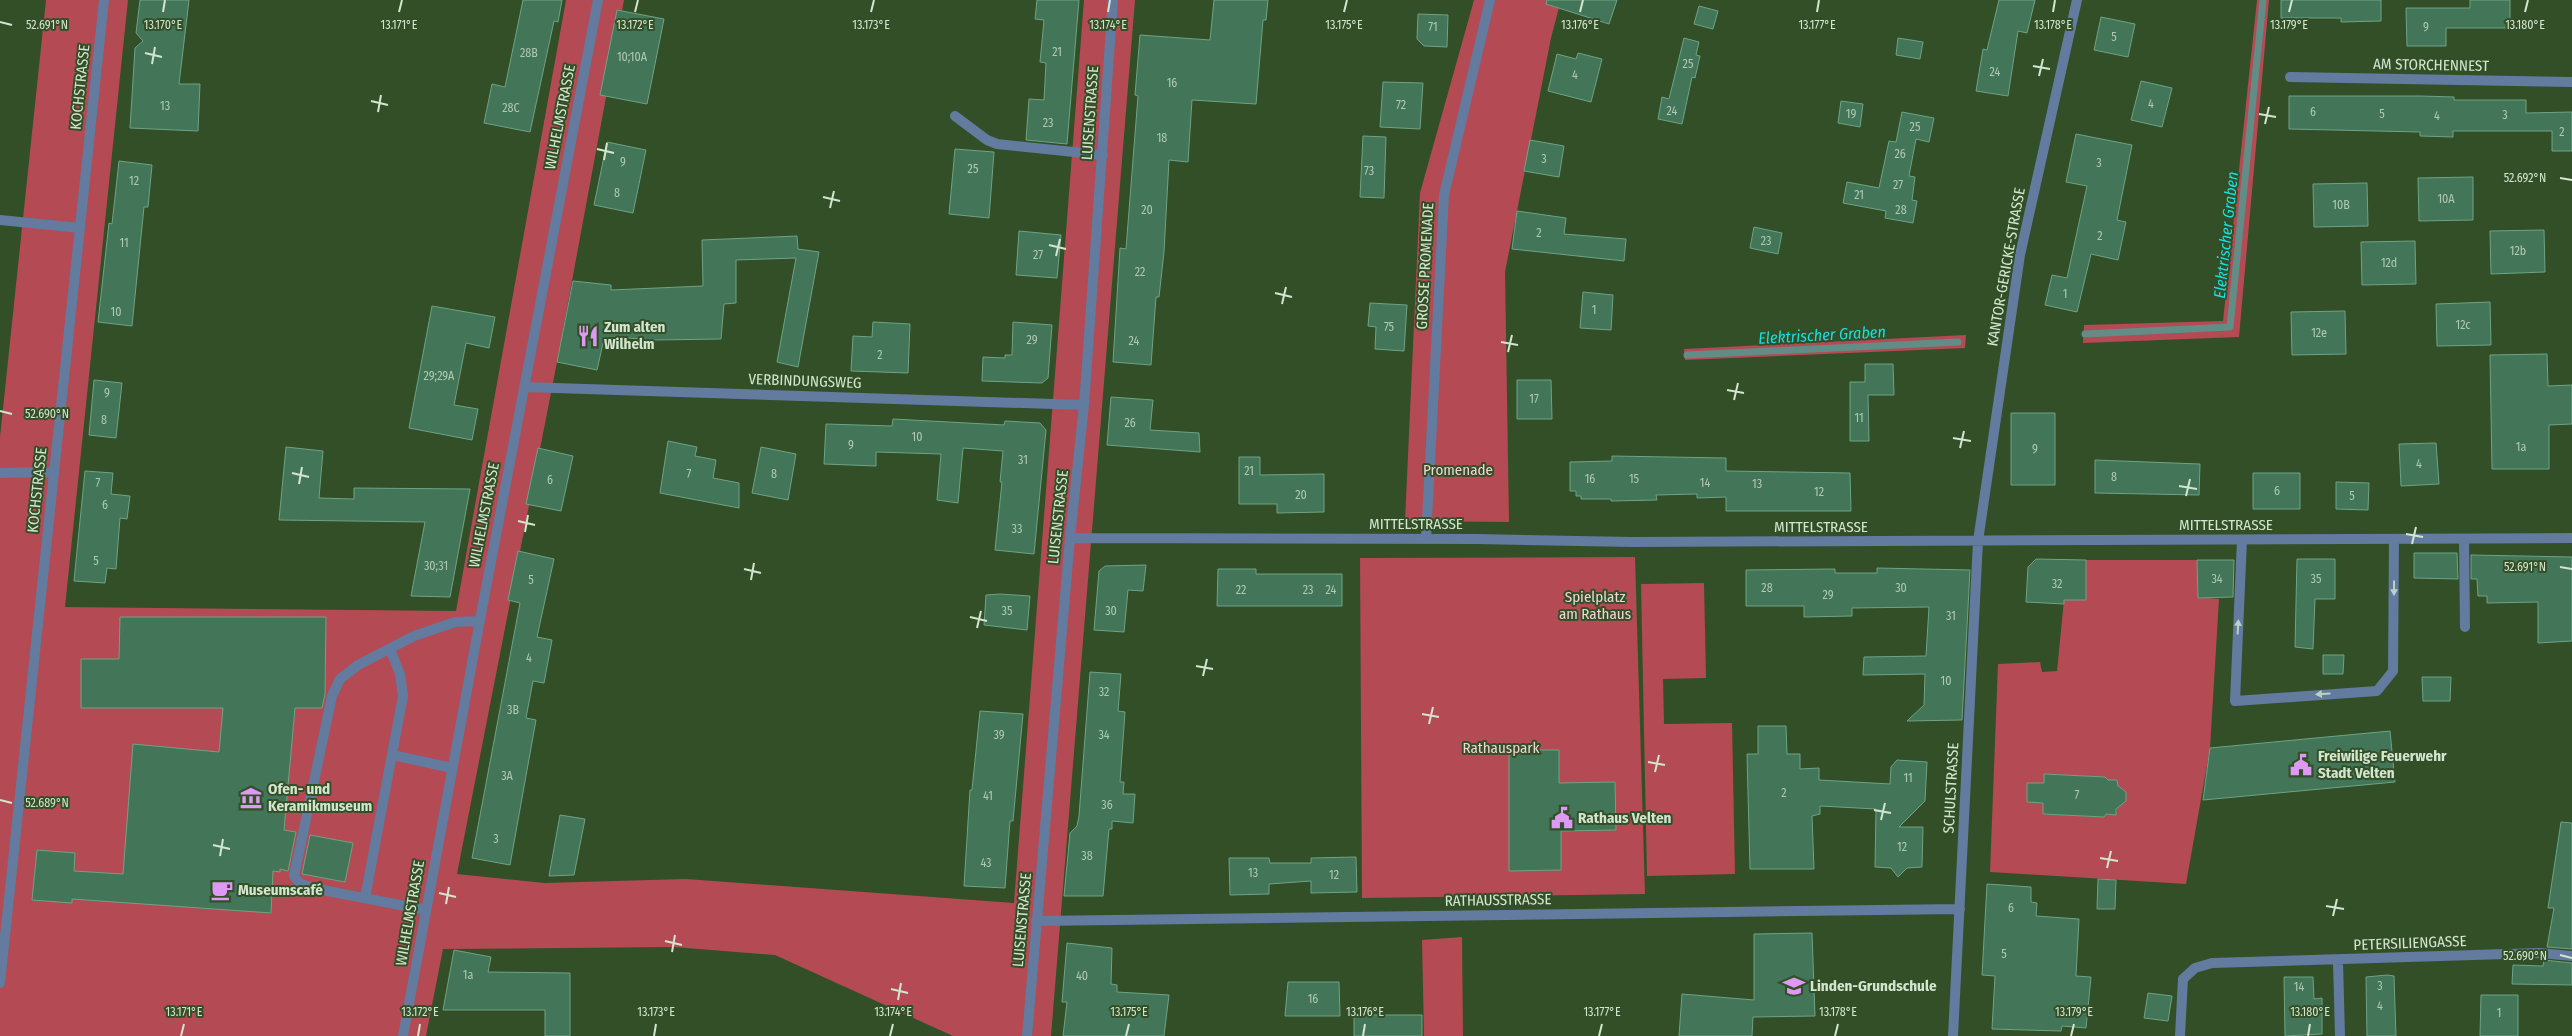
<svg xmlns="http://www.w3.org/2000/svg" width="2572" height="1036" font-family="'Fira Sans Condensed',sans-serif">
<style>
.green{fill:#b44a53;fill-rule:evenodd}
.lines{fill:none;stroke-linecap:round;stroke-linejoin:round}
.stream{stroke:#628c86;stroke-width:7}
.building{fill:#437659;stroke:#6fa384}
.service{stroke:#627b9f;stroke-width:10}
.minor{stroke:#627b9f;stroke-width:10}
.tertiary{stroke:#627b9f;stroke-width:10}
.oneway{fill:#bcd0c5}
.ticks{fill:none;stroke:#d3e5ce;stroke-width:2}
.labels{text-anchor:middle;dominant-baseline:central;stroke-width:4;stroke-linejoin:round;paint-order:stroke}
.number-label{font-size:12px;fill:#afc9b1}
.street-label{font-size:15px;fill:#d3e5ce;stroke:#324f28}
.poi-label{font-size:15px;font-weight:bold;fill:#d3e5ce;stroke:#324f28;text-anchor:start}
.park-label{font-size:15px;fill:#f3d4d4;stroke:#324f28}
.water-label{font-size:16px;font-style:italic;fill:#1bdee3;stroke:#324f28}
.ticks-label{font-size:12px;text-anchor:middle;fill:#d3e5ce;stroke:#324f28;stroke-width:4;stroke-linejoin:round;paint-order:stroke}
</style>
<rect width="100%" height="100%" fill="#324f28"/>
<path class="green" d="M46 0H128L65 607 456 611 566 0H624L557 362 457 874 544 883 686 879 1014 903 1084 0H1135L1051 1036H953L775 955 674 947 443 949 426 1036H0V437Z
M1474 0H1561L1551 38 1505 272 1509 522 1405 521 1420 193Z
M2257 0H2269L2239 337 2083 343 2084 325 2223 321Z
M1966 335 1965 348 1685 360 1684 349Z
M1635 557 1645 894 1362 898 1360 558Z
M2086 560H2197L2198 597 2219 599 2210 748 2186 884 1990 872 1998 664 2040 662 2042 672 2057 671 2064 600H2086ZM2045 774 2105 777 2108 780H2117L2118 786 2126 792V801L2117 808 2116 815 2106 814 2104 817 2043 814V803L2029 802 2027 786 2030 783H2044Z
M1704 583 1706 678 1663 679 1664 724 1732 723 1735 874 1647 876 1641 584Z
M1462 937 1463 1036H1424L1422 940Z"/>
<g class="lines">
<path class="stream" d="M2085 334 2230 327 2263 0
M1687 355 1958 342"/>
</g>
<path class="building" d="M140 0H189L179 84H200L198 131 130 128 135 48 143 41 136 33Z
M523 0H562L558 22 554 21 530 132 484 123 492 84 505 87Z
M1037 0H1079L1067 144 1026 140 1029 99 1044 100 1046 63 1040 62 1044 20 1035 19Z
M1214 0H1268L1266 20H1263L1256 104 1192 100 1188 162 1169 160 1164 252 1159 297H1156L1151 365 1113 362 1120 248 1126 249 1138 96 1135 95 1140 35 1210 40Z
M1547 0H1617L1609 24 1546 4Z
M1999 0H2035L2027 33 2018 31 2008 96 1976 91 1983 49 1987 50Z
M2281 0H2381V21L2341 22V18H2281Z
M2470 0H2510V28H2446V46H2407L2406 8H2470Z
M1699 6 1718 11 1713 29 1694 24Z
M617 10 664 19 647 104 600 95Z
M1418 14 1448 15 1447 47 1424 46 1417 39Z
M2101 17 2135 24 2128 57 2094 50Z
M1684 38 1699 42 1696 55 1700 56 1695 78 1692 77 1682 124 1658 119 1662 97 1669 99Z
M1898 38 1923 42 1920 59 1896 55Z
M1578 53 1602 59 1591 102 1548 91 1557 54 1576 59Z
M2141 81 2172 88 2162 127 2131 120Z
M1383 82 1423 83 1420 129 1380 127Z
M2289 96H2421L2454 97V100H2526V113L2572 112V151H2552V131H2453V137L2420 136V132L2289 129Z
M1841 101 1863 104 1860 127 1838 123Z
M1902 112 1934 118 1929 142 1916 139 1909 176 1915 177 1912 200 1917 201 1913 223 1885 218 1886 211 1843 203 1847 182 1879 188 1889 141 1896 142Z
M2076 134 2132 145 2117 220 2126 222 2118 260 2091 254 2077 312 2045 305 2052 275 2067 278 2087 186 2066 182Z
M1363 136 1386 137 1384 198 1360 197Z
M1530 140 1564 146 1559 177 1524 171Z
M607 142 646 150 633 213 594 205Z
M955 149 994 152 989 218 949 214Z
M119 161 152 165 148 207H144L132 326 98 322 109 223 112 224Z
M2473 177V220L2419 221 2418 178Z
M2367 183 2368 226 2314 227 2313 184Z
M1517 211 1566 218 1564 234 1626 239 1624 261 1512 249Z
M1754 227 1782 233 1778 254 1750 248Z
M2544 230 2545 272 2491 274 2490 231Z
M1019 231 1061 235 1057 278 1016 275Z
M797 236 798 249 819 252 798 367 777 362 796 258 736 260V303L724 304 721 339 654 340 614 337 612 345 603 343 597 370 557 362 573 281 611 285V290L703 286 702 240Z
M2415 241 2416 284 2362 285 2361 242Z
M1583 292 1613 295 1611 330 1580 328Z
M2490 302 2491 345 2437 346 2436 304Z
M1370 303 1407 305 1404 351 1375 349 1376 327 1368 326Z
M432 306 495 317 489 348 466 343 454 405 478 409 472 440 409 428Z
M2345 311 2346 354 2292 355 2291 312Z
M873 322 910 324 908 373 851 371 853 336 872 337Z
M1013 322 1052 325 1048 378 1042 383 982 381 983 357 1005 358V355H1012Z
M2547 354 2548 386 2572 385V424L2549 425V469H2492L2490 355Z
M1865 364H1893L1894 395H1868L1869 441H1850V382H1865Z
M94 380 122 383 116 438 89 435Z
M1517 380H1551L1552 419H1517Z
M1111 397 1153 400 1150 430 1199 433 1200 452 1107 445Z
M2011 413H2055V485H2011Z
M893 419 1004 425 1005 421 1040 423 1046 430 1034 554 995 550 1002 482H1000L1003 451 963 448 958 503 937 500 941 454 876 452V466L824 464 826 424 892 426Z
M668 441 697 447 695 456 716 460 713 478 739 483V508L660 493Z
M2436 443 2439 484 2401 486 2399 444Z
M286 447 323 451 319 498 354 499V488L470 489 450 597 411 596 425 522 279 520Z
M761 447 796 454 788 500 752 493Z
M538 448 573 456 561 511 526 504Z
M1612 456 1726 458V471L1850 473 1851 511H1726V497L1697 498V494L1656 495 1657 500 1611 501V499H1581V496H1576V491H1570V462L1612 461Z
M1239 457H1260V475L1324 474V512L1277 513V504H1239Z
M2095 460 2200 464 2199 495 2095 493Z
M85 471 113 473 111 494 130 496 127 519 120 518 116 569 107 568 105 583 74 581Z
M2253 473H2300V509H2253Z
M2336 482 2369 483 2368 510 2336 509Z
M518 551 554 559 537 637 552 640 544 683 533 681 526 718 536 720 510 865 472 858 520 603 508 600Z
M2414 553H2457L2458 579 2414 578Z
M2471 555 2572 557V641L2538 643V602L2487 603V596H2478L2477 579H2471Z
M2036 559 2086 560V600H2064V604L2026 602 2028 567Z
M2297 559H2335V599H2315L2313 649 2295 647Z
M2197 560H2234L2233 597 2198 598Z
M1146 565 1143 591 1128 590 1124 632 1094 630 1099 571 1105 566Z
M1877 568 1970 570 1962 720 1907 721 1924 705 1925 674 1863 675 1864 657 1926 656 1929 607 1852 608V616L1804 617V606H1746V570L1835 569V573H1877Z
M1218 569H1256V574H1342V606H1217Z
M1000 594 1030 596 1027 630 984 625 986 595Z
M120 617H326L325 694 322 708H295L284 830 296 832 288 871 280 869V872L273 871 271 913 72 899V903L32 900 37 850 75 853 74 871 123 874 133 744 219 752 223 708H81V659H119Z
M2323 655H2344L2343 674H2323Z
M1090 672 1121 674 1118 711 1125 712 1120 782H1124L1123 794H1135L1133 823 1112 821V829H1109L1103 896H1064L1070 833 1077 826 1079 816Z
M2422 677H2451L2450 701H2423Z
M980 711 1023 714 1013 821H1010L1005 888 964 886 970 790H972Z
M1758 726H1786L1787 754H1800V769L1819 768V780L1890 784 1891 767 1897 760 1927 762 1925 801 1899 827H1923L1922 867 1907 868 1898 877 1891 868 1875 867 1876 809 1820 806V814L1812 816 1814 869H1750L1747 754H1758Z
M2390 731 2395 782 2203 800 2210 748Z
M1509 750H1559V783L1615 782 1616 830 1561 831V870L1509 871Z
M2044 774 2105 777 2108 780H2117L2118 786 2126 792V801L2116 809V815L2106 814 2104 817 2043 814V803L2027 802V783H2044Z
M560 815 585 819 574 875 549 876Z
M2561 822 2572 823V949L2547 947 2554 908H2548Z
M310 835 353 843 345 882 302 874Z
M1356 857 1357 892 1311 893V881L1269 884V894L1230 895 1229 858H1269L1270 863H1311V858Z
M2098 879 2116 880 2115 909H2097Z
M1987 884 2031 887V902L2037 903 2036 916 2079 919 2076 976 2091 977 2086 1028 2062 1026 2061 1031 1992 1029 1995 976 1982 975Z
M1812 933 1815 1016 1753 1017 1752 1036H1679L1682 994 1754 1000V934Z
M1067 943 1112 948 1111 984 1117 985V992L1169 995 1164 1036H1063L1067 1002H1062Z
M454 950 491 957 488 972 570 973V1036H545V1010H443Z
M2544 960 2572 963V985L2512 984 2513 965 2543 966Z
M2387 975 2394 976 2396 1036H2367L2366 977Z
M2284 977H2313L2314 999 2322 998V1034L2285 1036Z
M1288 982H1339L1340 1016H1285Z
M2148 993 2172 996 2168 1021 2144 1018Z
M2481 995H2518V1036H2480Z
M1354 1015H1422V1036H1354Z"/>
<g class="lines">
<path class="service" d="M955 116 987 140 997 144 1103 155
M0 220 80 228
M2464 539 2465 627
M2242 540 2235 701 2377 691 2393 671 2394 539
M392 755 452 768
M365 898 403 696 400 674 390 649
M426 910 312 888 299 883 294 876 332 696 340 679 358 665 414 636 455 622 480 621"/>
<path class="minor" d="M2290 77 2572 82
M524 387 1084 405
M0 473 54 472
M1070 538 1476 539 1632 542 2572 538
M1426 539 1444 195 1490 0
M1036 921 1960 909
M2338 961 2340 1036
M0 983 104 0
M1027 1036 1070 538 1084 405 1113 0
M1953 1036 1978 541 2020 255 2077 0
M2180 1036 2183 979 2195 968 2212 963 2539 953 2572 956"/>
<path class="tertiary" d="M403 1036 482 609 598 0"/>
</g>
<defs><path id="oneway-solid" d="M-6-.8H1V-3.2L6.5 0L1 3.2V.8H-6Z" transform="scale(1.25)"/></defs>
<g class="oneway">
<use href="#oneway-solid" transform="translate(2394 588) rotate(90)"/>
<use href="#oneway-solid" transform="translate(2238 627) rotate(-87)"/>
<use href="#oneway-solid" transform="translate(2323 694) rotate(176)"/>
</g>
<path class="ticks" d="M163 12 165 0M399 12 402 0M635 12 638 0M871 12 874 0M1108 12 1110 0M1344 12 1347 0M1580 12 1583 0M1817 12 1819 0M2053 12 2055 0M2289 12 2292 0M2525 12 2528 0M0 22 12 25M145 53 162 57M152 64 155 47M2033 66 2050 69M2039 76 2043 59M371 101 388 105M378 112 381 95M2259 114 2276 117M2265 124 2269 107M597 149 614 153M604 160 607 143M2560 178 2572 180M823 197 840 201M830 208 834 191M1049 245 1066 249M1056 256 1060 239M1275 293 1292 297M1282 304 1286 287M1501 342 1518 345M1508 352 1512 335M1727 390 1744 393M1734 400 1738 383M0 411 12 414M1953 438 1971 441M1960 448 1964 431M292 473 309 477M299 484 302 467M2179 486 2197 489M2186 496 2190 479M518 521 535 525M525 532 528 515M2406 534 2423 537M2412 544 2416 527M2560 567 2572 569M744 569 761 573M751 580 754 563M970 617 987 621M977 628 981 611M1196 666 1213 669M1203 676 1207 659M1422 714 1439 717M1429 724 1433 707M1648 762 1665 765M1655 772 1659 755M0 800 12 803M1874 810 1891 813M1881 820 1885 803M213 845 230 849M220 856 223 839M2100 858 2118 861M2107 868 2111 851M439 893 456 897M446 904 449 887M2326 906 2344 909M2333 916 2337 899M665 941 682 945M672 952 675 935M2560 955 2572 958M891 989 908 993M898 1000 901 983M181 1036 184 1024M418 1036 420 1024M654 1036 656 1024M890 1036 893 1024M1126 1036 1129 1024M1363 1036 1365 1024M1599 1036 1602 1024M1835 1036 1838 1024M2071 1036 2074 1024M2308 1036 2310 1024"/>
<defs>
<g id="restaurant-bare" transform="scale(1.725)"><path d="M-5-6h1v4h1v-4h1v4h1v-4h1v5L-1.5 .5V6h-2V.5L-5-1ZM5-6V6H3V1.5H1.5Q1.5-4 5-6Z" fill="#dd99f3" stroke="#324f28" stroke-width="2.5" paint-order="stroke"/></g>
<g id="civic-bare" transform="scale(1.725)"><path d="M-.6-6.5H3V-4.5H.6V-3L4-1V1h2V6H-6V1h2V-1L-.6-3ZM-1.2 2.5V6h2.4V2.5Z" fill="#dd99f3" stroke="#324f28" stroke-width="2.5" paint-order="stroke"/></g>
<g id="museum-bare" transform="scale(1.725)"><path d="M0-6L6-3V-2H-6V-3ZM-5-1h2V3h-2ZM-1-1h2V3h-2ZM3-1h2V3H3ZM-6 4H6V6H-6Z" fill="#dd99f3" stroke="#324f28" stroke-width="2.5" paint-order="stroke"/></g>
<g id="cafe-bare" transform="scale(1.725)"><path d="M-5.5-4.5H6V0H3Q3 3.5 0 3.5H-2.5Q-5.5 3.5-5.5 0ZM3-3.2v2h1.7v-2ZM-6 4.5H4V6H-6Z" fill="#dd99f3" stroke="#324f28" stroke-width="2.5" paint-order="stroke"/></g>
<g id="school-bare" transform="scale(1.725)"><path d="M0-5L7-2L0 1L-7-2ZM-4 1L0 2.5L4 1V4Q0 6-4 4Z" fill="#dd99f3" stroke="#324f28" stroke-width="2.5" paint-order="stroke"/></g>
</defs>
<g fill-rule="evenodd">
<use href="#restaurant-bare" x="588" y="336"/>
<use href="#civic-bare" x="2301" y="765"/>
<use href="#museum-bare" x="251" y="798"/>
<use href="#civic-bare" x="1562" y="818"/>
<use href="#cafe-bare" x="222" y="890"/>
<use href="#school-bare" x="1794" y="986"/>
</g>
<g class="labels">
<g class="number-label">
<text x="1433" y="27">71</text>
<text x="2426" y="27">9</text>
<text x="2114" y="37">5</text>
<text x="1057" y="52">21</text>
<text x="529" y="53">28B</text>
<text x="632" y="57">10;10A</text>
<text x="1688" y="64">25</text>
<text x="1995" y="72">24</text>
<text x="1575" y="75">4</text>
<text x="1172" y="83">16</text>
<text x="2151" y="104">4</text>
<text x="1401" y="105">72</text>
<text x="165" y="106">13</text>
<text x="511" y="108">28C</text>
<text x="1672" y="111">24</text>
<text x="2313" y="112">6</text>
<text x="1851" y="114">19</text>
<text x="2382" y="114">5</text>
<text x="2505" y="115">3</text>
<text x="2437" y="116">4</text>
<text x="1048" y="123">23</text>
<text x="1915" y="127">25</text>
<text x="2562" y="132">2</text>
<text x="1162" y="138">18</text>
<text x="1900" y="154">26</text>
<text x="1544" y="159">3</text>
<text x="623" y="162">9</text>
<text x="2099" y="163">3</text>
<text x="973" y="169">25</text>
<text x="1369" y="171">73</text>
<text x="134" y="181">12</text>
<text x="1898" y="185">27</text>
<text x="617" y="193">8</text>
<text x="1859" y="195">21</text>
<text x="2446" y="199">10A</text>
<text x="2341" y="205">10B</text>
<text x="1147" y="210">20</text>
<text x="1901" y="210">28</text>
<text x="1539" y="233">2</text>
<text x="2100" y="236">2</text>
<text x="1766" y="241">23</text>
<text x="124" y="243">11</text>
<text x="2518" y="251">12b</text>
<text x="1038" y="255">27</text>
<text x="2389" y="263">12d</text>
<text x="1140" y="272">22</text>
<text x="2065" y="294">1</text>
<text x="1594" y="310">1</text>
<text x="116" y="312">10</text>
<text x="2463" y="325">12c</text>
<text x="1389" y="327">75</text>
<text x="2319" y="333">12e</text>
<text x="1032" y="340">29</text>
<text x="1134" y="341">24</text>
<text x="880" y="355">2</text>
<text x="439" y="376">29;29A</text>
<text x="107" y="393">9</text>
<text x="1534" y="399">17</text>
<text x="1859" y="418">11</text>
<text x="104" y="420">8</text>
<text x="1130" y="423">26</text>
<text x="917" y="437">10</text>
<text x="851" y="445">9</text>
<text x="2521" y="447">1a</text>
<text x="2035" y="449">9</text>
<text x="1023" y="460">31</text>
<text x="2419" y="464">4</text>
<text x="1249" y="471">21</text>
<text x="689" y="474">7</text>
<text x="774" y="474">8</text>
<text x="2114" y="477">8</text>
<text x="1590" y="479">16</text>
<text x="1634" y="479">15</text>
<text x="550" y="480">6</text>
<text x="98" y="483">7</text>
<text x="1705" y="483">14</text>
<text x="1757" y="484">13</text>
<text x="2277" y="491">6</text>
<text x="1819" y="492">12</text>
<text x="1301" y="495">20</text>
<text x="2352" y="496">5</text>
<text x="105" y="505">6</text>
<text x="1017" y="529">33</text>
<text x="96" y="561">5</text>
<text x="436" y="566">30;31</text>
<text x="2217" y="579">34</text>
<text x="2316" y="579">35</text>
<text x="531" y="580">5</text>
<text x="2057" y="584">32</text>
<text x="1767" y="588">28</text>
<text x="1901" y="588">30</text>
<text x="1241" y="590">22</text>
<text x="1308" y="590">23</text>
<text x="1331" y="590">24</text>
<text x="1828" y="595">29</text>
<text x="1007" y="611">35</text>
<text x="1111" y="611">30</text>
<text x="1951" y="616">31</text>
<text x="529" y="658">4</text>
<text x="1946" y="681">10</text>
<text x="1104" y="692">32</text>
<text x="513" y="710">3B</text>
<text x="999" y="735">39</text>
<text x="1104" y="735">34</text>
<text x="507" y="776">3A</text>
<text x="1908" y="778">11</text>
<text x="1784" y="793">2</text>
<text x="2077" y="795">7</text>
<text x="988" y="796">41</text>
<text x="1107" y="805">36</text>
<text x="496" y="839">3</text>
<text x="1902" y="847">12</text>
<text x="1087" y="856">38</text>
<text x="986" y="863">43</text>
<text x="1253" y="873">13</text>
<text x="1334" y="875">12</text>
<text x="2011" y="908">6</text>
<text x="2004" y="954">5</text>
<text x="468" y="975">1a</text>
<text x="1082" y="976">40</text>
<text x="2380" y="986">3</text>
<text x="2299" y="987">14</text>
<text x="1313" y="999">16</text>
<text x="2380" y="1006">4</text>
<text x="2499" y="1013">1</text>
</g>
<g class="street-label">
<text transform="translate(2431 65) rotate(1)">AM STORCHENNEST</text>
<text transform="translate(80 87) rotate(-84)">KOCHSTRASSE</text>
<text transform="translate(1090 113) rotate(-86)">LUISENSTRASSE</text>
<text transform="translate(560 117) rotate(-79)">WILHELMSTRASSE</text>
<text transform="translate(1425 266) rotate(-87)">GROSSE PROMENADE</text>
<text transform="translate(2006 267) rotate(-80)">KANTOR-GERICKE-STRASSE</text>
<text transform="translate(805 381) rotate(2)">VERBINDUNGSWEG</text>
<text transform="translate(37 490) rotate(-84)">KOCHSTRASSE</text>
<text transform="translate(484 515) rotate(-79)">WILHELMSTRASSE</text>
<text transform="translate(1058 517) rotate(-84)">LUISENSTRASSE</text>
<text x="1416" y="524">MITTELSTRASSE</text>
<text x="2226" y="525">MITTELSTRASSE</text>
<text x="1821" y="527">MITTELSTRASSE</text>
<text transform="translate(1951 788) rotate(-87)">SCHULSTRASSE</text>
<text transform="translate(1498 900) rotate(-1)">RATHAUSSTRASSE</text>
<text transform="translate(410 913) rotate(-80)">WILHELMSTRASSE</text>
<text transform="translate(1022 920) rotate(-85)">LUISENSTRASSE</text>
<text transform="translate(2410 943) rotate(-2)">PETERSILIENGASSE</text>
</g>
<g class="poi-label">
<text x="604" y="327">Zum alten<tspan x="604" dy="17">Wilhelm</tspan></text>
<text x="2318" y="756">Freiwilige Feuerwehr<tspan x="2318" dy="17">Stadt Velten</tspan></text>
<text x="268" y="789">Ofen- und<tspan x="268" dy="17">Keramikmuseum</tspan></text>
<text x="1578" y="818">Rathaus Velten</text>
<text x="238" y="890">Museumscafé</text>
<text x="1810" y="986">Linden-Grundschule</text>
</g>
<g class="park-label">
<text x="1458" y="470">Promenade</text>
<text x="1595" y="597">Spielplatz<tspan x="1595" dy="17">am Rathaus</tspan></text>
<text x="1501" y="748">Rathauspark</text>
</g>
<g class="water-label">
<text transform="translate(2226 235) rotate(-84)">Elektrischer Graben</text>
<text transform="translate(1822 335) rotate(-3)">Elektrischer Graben</text>
</g>
</g>
<g class="ticks-label">
<text x="163" y="29">13.170°E</text>
<text x="399" y="29">13.171°E</text>
<text x="635" y="29">13.172°E</text>
<text x="871" y="29">13.173°E</text>
<text x="1108" y="29">13.174°E</text>
<text x="1344" y="29">13.175°E</text>
<text x="1580" y="29">13.176°E</text>
<text x="1817" y="29">13.177°E</text>
<text x="2053" y="29">13.178°E</text>
<text x="2289" y="29">13.179°E</text>
<text x="2525" y="29">13.180°E</text>
<text x="47" y="29">52.691°N</text>
<text x="2525" y="182">52.692°N</text>
<text x="47" y="418">52.690°N</text>
<text x="2525" y="571">52.691°N</text>
<text x="47" y="807">52.689°N</text>
<text x="2525" y="960">52.690°N</text>
<text x="184" y="1016">13.171°E</text>
<text x="420" y="1016">13.172°E</text>
<text x="656" y="1016">13.173°E</text>
<text x="893" y="1016">13.174°E</text>
<text x="1129" y="1016">13.175°E</text>
<text x="1365" y="1016">13.176°E</text>
<text x="1602" y="1016">13.177°E</text>
<text x="1838" y="1016">13.178°E</text>
<text x="2074" y="1016">13.179°E</text>
<text x="2310" y="1016">13.180°E</text>
</g>
</svg>
